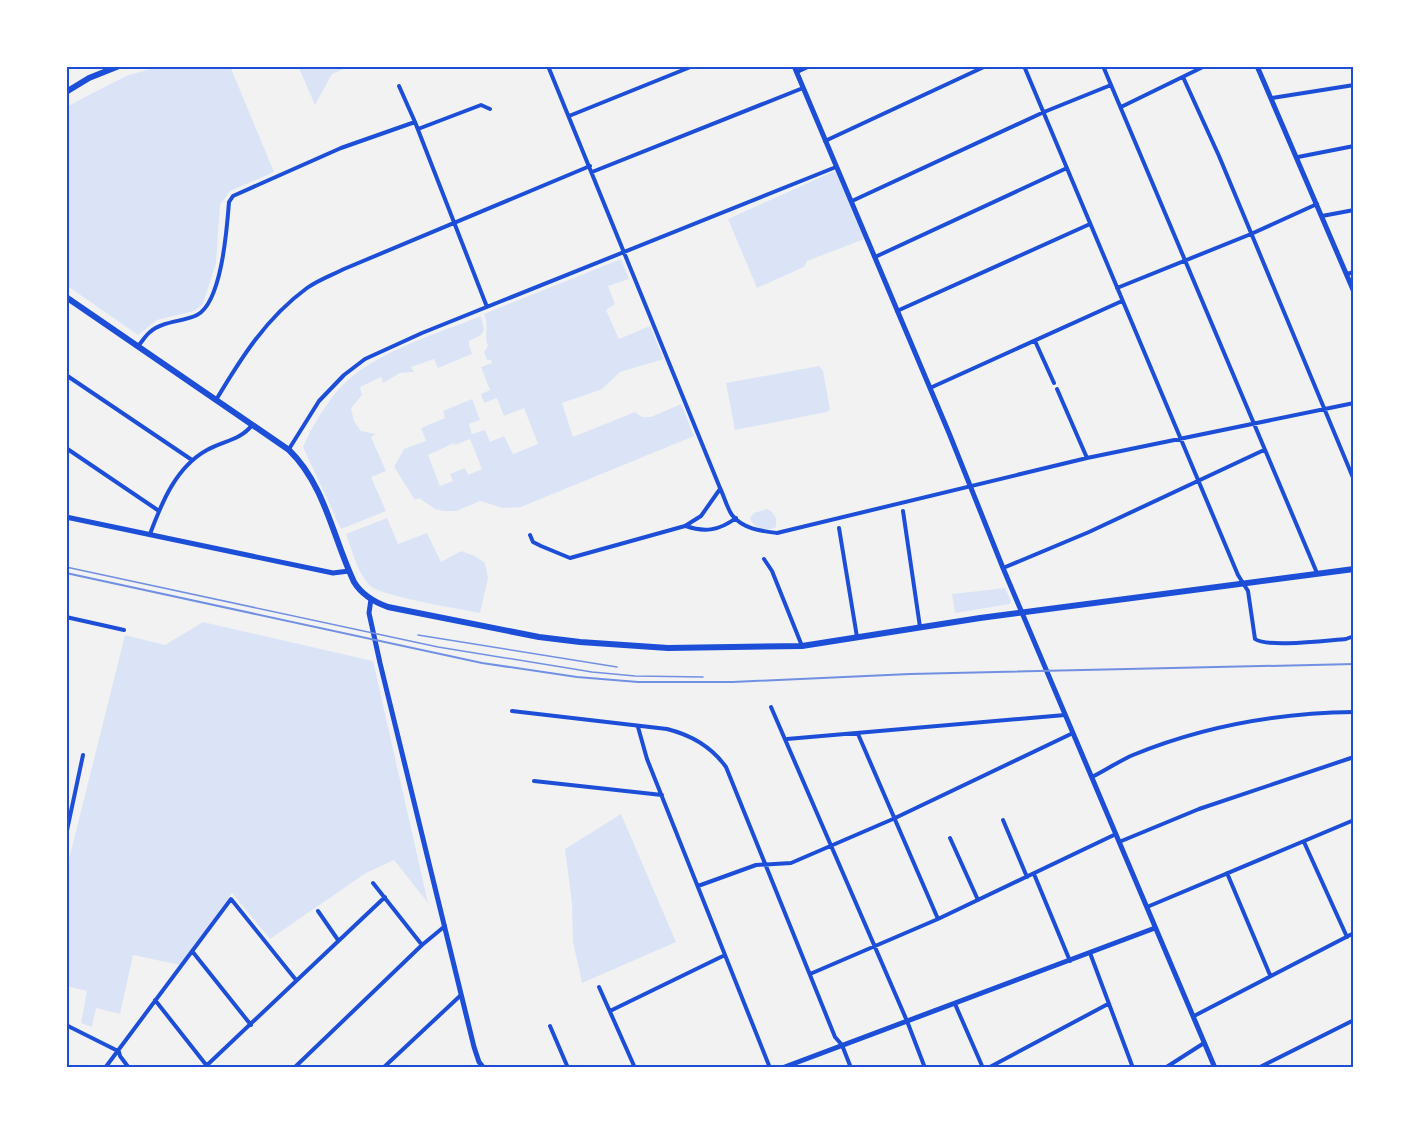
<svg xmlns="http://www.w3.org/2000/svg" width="1420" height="1134" font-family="'PT Sans',sans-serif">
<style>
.green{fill:#dbe4f7;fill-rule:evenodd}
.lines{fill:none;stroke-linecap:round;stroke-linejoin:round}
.minor{stroke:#1d4ed8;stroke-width:4}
.tertiary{stroke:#1d4ed8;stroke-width:5}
.secondary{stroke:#1d4ed8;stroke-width:6}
.tram{stroke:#7290e2;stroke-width:1.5}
.rail{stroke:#7290e2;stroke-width:2}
.neatline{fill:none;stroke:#1d4ed8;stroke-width:2}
</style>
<rect width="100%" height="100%" fill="#f2f2f2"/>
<path class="green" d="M160 66H230L274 172 230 191 220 205 216 263 203 304 194 311 157 320 138 335 66 285V107L126 76Z
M298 66H351L332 74 315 105Z
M839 169 867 238 807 261 804 267 757 288 728 219Z
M621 259 629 279 608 286 615 304 606 310 619 339 650 326 664 359 620 372 602 389 562 403 573 437 635 412 642 417H651L681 404 694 436 521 507 503 508 480 501 456 511H444L435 509 419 498 415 500 394 467 404 449 426 441 421 428 445 418 443 411 472 399 480 420 469 424 472 434 485 430 490 442 504 436 513 454 538 444 524 408 504 416 497 398 484 403 481 394 490 390 481 367 492 363 491 360H487L484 352 488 346C483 335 490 328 484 314ZM470 439 482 469 468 475 465 468 450 474 453 481 440 486 428 455 454 443 455 445Z
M481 316 484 330 481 335 469 341V345L472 354 438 368 434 359 411 367 414 372 400 373 383 383 381 377 360 387 362 395 351 408 354 421 361 431 376 434 371 437 386 471 371 477 386 511 341 529 303 447C311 429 322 410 334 395 365 354 435 335 481 316Z
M819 366 823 371 830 409 827 412 735 430 726 383Z
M767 509 771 511 776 518V527C766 532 754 529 750 518L754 513Z
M387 518 398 544 427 533 441 562 461 551 475 556 485 563 488 578 480 613C461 609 379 596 369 585 357 571 352 551 346 534Z
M1005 588 1011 601 1010 604 955 613 952 594Z
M203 622 373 661 428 903 394 860 366 873 270 939 232 893 180 965 133 955 120 1014 96 1008 92 1027 81 1023 87 991 66 986V871L125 635 165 645Z
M621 814 676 942 582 983 573 942 572 904 565 849Z"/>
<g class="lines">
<path class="minor" d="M548 66 720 488C724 496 727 508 732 515 743 529 761 531 777 533L1087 458 1354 403
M1024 66 1238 575 1248 591 1255 639C1267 648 1329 640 1346 639L1354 636
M1103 66 1317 573
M797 72 810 66
M1183 77 1219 156 1354 480
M399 86 415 122 487 307
M1272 98 1354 85
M1121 107 1205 66
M569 116 693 66
M418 129 481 105 490 109
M825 141 986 66
M1298 157 1354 146
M592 172 803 88
M852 201 1044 112 1111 85
M1322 216 1354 210
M875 257 1067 168
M1347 274 1354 272
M1117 288 1251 234 1317 204
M897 311 1090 224
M1035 341 1054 383
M138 346C142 342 145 336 150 332 162 321 183 322 197 315 222 302 227 227 229 202L233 196 341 148 415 122
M66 375 192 460
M930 388 1122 301
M1057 389 1087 458
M216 400C241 358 266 318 307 288 318 280 332 275 344 269L590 166
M66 448 159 511
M289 449 319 401 344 375 365 359 422 333 836 167
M903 511 920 627
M686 526C705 533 720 530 736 518
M839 528 857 637
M150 534C162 502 176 467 207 450 223 441 241 440 252 425
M530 535 533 542 541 546 570 558 685 526 701 516 720 489
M764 559 772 571 802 646
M1003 568 1089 532 1264 450
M66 617 124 630
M771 707 907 1021 925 1068
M512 711 667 729C691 735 711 746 726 767L835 1037 842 1045 851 1068
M638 727 647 759 770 1068
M858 734 938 919
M787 739 1065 715
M1092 777C1106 770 1119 761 1133 755 1204 726 1278 713 1354 712
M534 781 662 795
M1003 820 1027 877
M66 835 83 755
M950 838 978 900
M1119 842 1199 809 1354 757
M1304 842 1347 937
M1227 873 1270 975
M1034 874 1070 961
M373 883 422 945
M698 886 756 865 791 863 893 819 1073 733
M1147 907 1354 820
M318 911 338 940
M192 951 251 1025
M1090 953 1133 1068
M810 974 938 919 1116 834
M599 987 635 1068
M155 1000 207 1066
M955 1004 983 1068
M610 1011 725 955
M1194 1016 1354 933
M66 1025 118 1051
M550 1026 568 1068
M119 1052 120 1056 129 1068
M105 1068 231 899 296 980
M204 1068 385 897
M294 1068 422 945 445 926
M383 1068 461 995
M988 1068 1108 1004
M1165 1068 1204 1043
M1258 1068 1354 1020"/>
<path class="tertiary" d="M794 66 949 433 1003 568 1215 1068
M1257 66 1354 292
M66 517 333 573 349 571
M371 599 369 613 380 663 474 1047 479 1062 484 1068
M782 1068 1155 928"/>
<path class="secondary" d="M66 92 89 78 119 66
M66 297 289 450C325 485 333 538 354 582 362 595 374 602 388 607L539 637 580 642 668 648 802 646 980 618 1354 569"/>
<path class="tram" d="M66 567 438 647 592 672 635 676 703 677
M418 635 617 667"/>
<path class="rail" d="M66 573 482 663 577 677 638 682H733L910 674 1354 664"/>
</g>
<rect width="1420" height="1134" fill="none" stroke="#ffffff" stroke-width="135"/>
<rect x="68" y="68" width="1284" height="998" class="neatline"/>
</svg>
